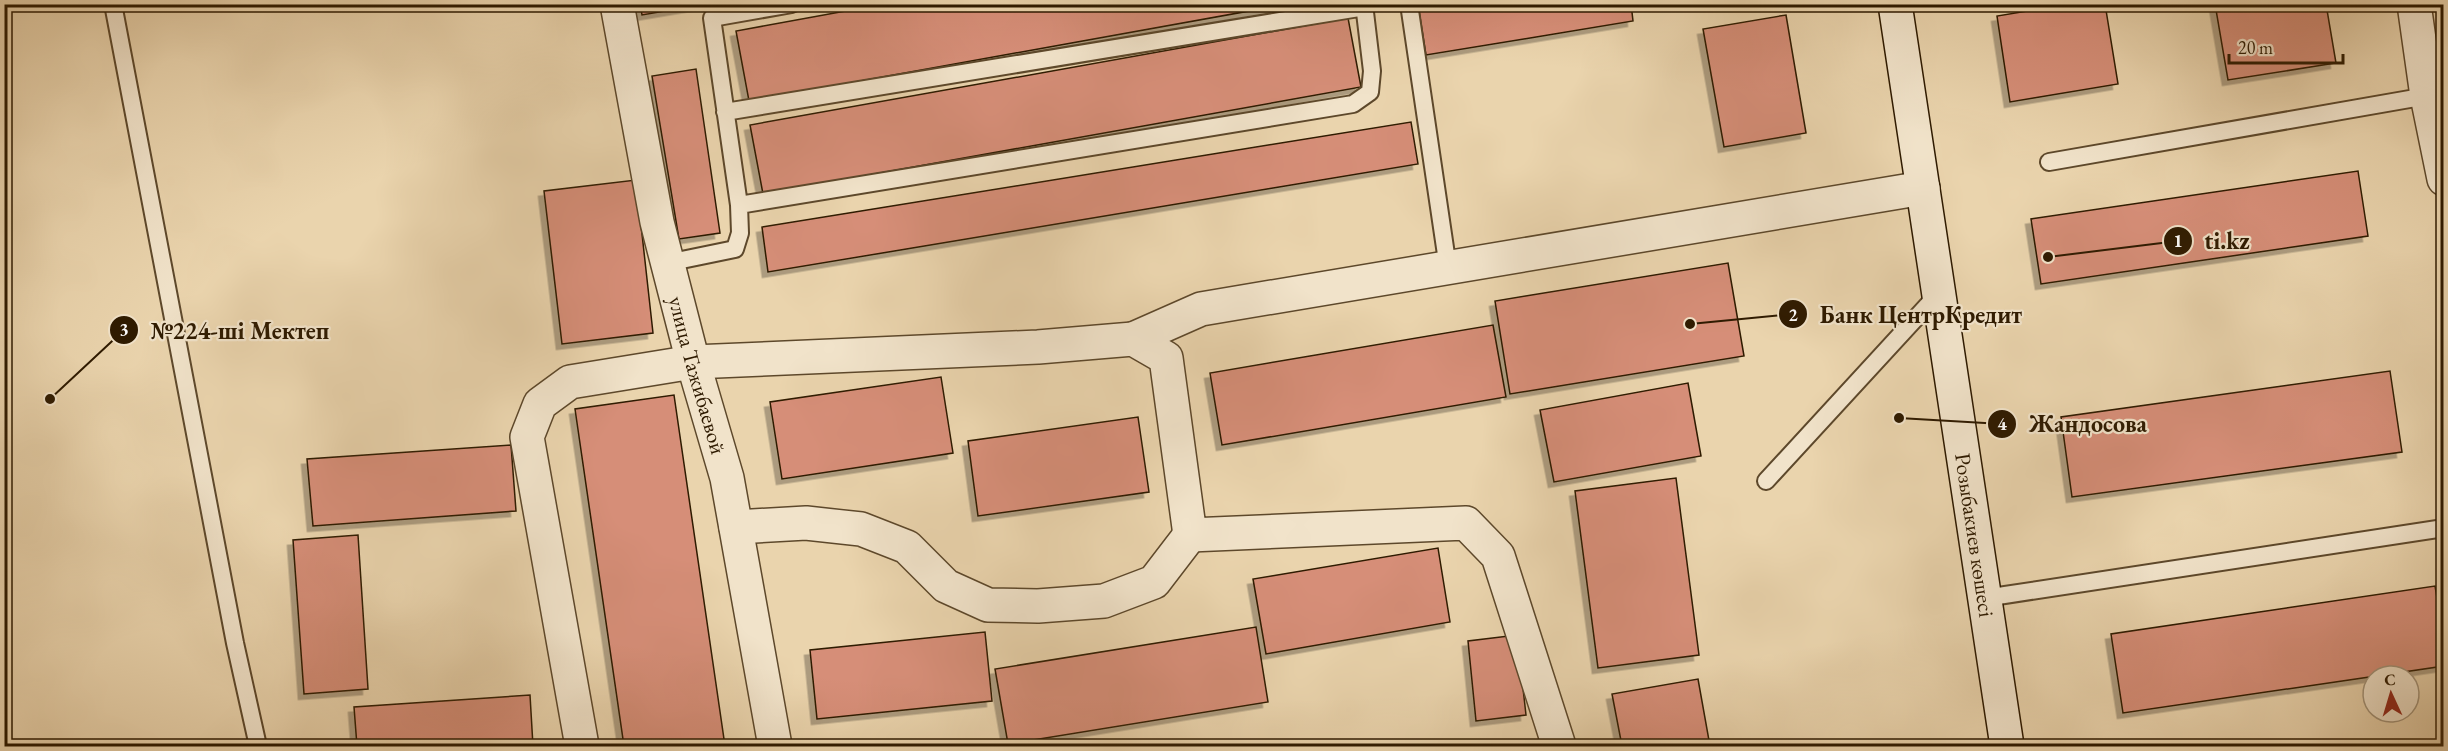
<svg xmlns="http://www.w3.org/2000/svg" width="2448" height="751" font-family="'EB Garamond',serif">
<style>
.building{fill:#d68e78;stroke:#2e1a00;stroke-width:1.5;filter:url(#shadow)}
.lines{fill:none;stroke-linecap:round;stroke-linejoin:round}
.lane-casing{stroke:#5d482b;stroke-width:20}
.street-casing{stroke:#5d482b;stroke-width:36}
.secondary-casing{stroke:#2e1a00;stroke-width:36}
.lane{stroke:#f1e3ca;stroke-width:16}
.street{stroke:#f1e3ca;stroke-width:33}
.secondary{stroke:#f1e3ca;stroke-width:33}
.labels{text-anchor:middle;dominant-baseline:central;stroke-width:4.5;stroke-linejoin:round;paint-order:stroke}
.street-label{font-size:22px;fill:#2e1a00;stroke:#f1e3ca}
.leader{fill:none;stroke:#2e1a00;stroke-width:2}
.callout-dot{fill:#2e1a00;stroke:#f1e3ca;stroke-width:2}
.mark-label{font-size:18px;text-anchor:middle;font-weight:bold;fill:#fff}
.callout-label{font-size:24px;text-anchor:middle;font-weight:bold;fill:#2e1a00;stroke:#f1e3ca;stroke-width:4.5;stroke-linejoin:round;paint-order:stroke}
</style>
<defs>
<filter id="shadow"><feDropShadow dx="-5.5" dy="5.5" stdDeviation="0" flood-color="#0004"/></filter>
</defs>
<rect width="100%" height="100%" fill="#ead4ad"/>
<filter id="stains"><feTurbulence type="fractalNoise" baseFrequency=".00333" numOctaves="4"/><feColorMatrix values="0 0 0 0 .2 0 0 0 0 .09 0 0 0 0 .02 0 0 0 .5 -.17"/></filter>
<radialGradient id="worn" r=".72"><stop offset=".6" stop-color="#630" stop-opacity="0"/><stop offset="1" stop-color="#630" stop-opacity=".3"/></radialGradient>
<path class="building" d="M640 4H706L642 15Z
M884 4H1288L749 101 736 31Z
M1418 4H1631L1633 21 1426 55Z
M2071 4H2105L2118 84 2010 102 1997 16Z
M2215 4H2326L2336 63 2228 80Z
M1786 15 1806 133 1724 147 1703 29Z
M1348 18 1361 87 763 194 750 125Z
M696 69 720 233 679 239 652 76Z
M1411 122 1418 164 768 272 762 227Z
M2358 171 2368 236 2041 284 2031 219Z
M636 180 653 333 562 344 544 191Z
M1728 263 1744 356 1510 394 1495 301Z
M1493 325 1506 397 1222 445 1210 373Z
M2390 371 2402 452 2072 497 2061 417Z
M941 377 953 453 782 479 770 402Z
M1688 383 1701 456 1554 482 1540 410Z
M674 395 725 746H624L575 409Z
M1138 417 1149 492 978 516 968 441Z
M511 445 516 511 313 526 307 459Z
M1676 478 1699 655 1598 668 1575 491Z
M358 535 368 689 304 694 293 540Z
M1438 548 1450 622 1266 654 1253 579Z
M2435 586 2444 641V666L2123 713 2111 634Z
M1256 627 1268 702 1008 744 995 669Z
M985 632 992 701 817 719 810 650Z
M1517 635 1526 715 1476 721 1468 641Z
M1698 679 1710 746H1622L1612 694Z
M530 695 533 746H357L354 707Z"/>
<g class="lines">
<g class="lane-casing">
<path id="lane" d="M113 4 235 643 258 746
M1409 4 1448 268
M725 112 1365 7
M2049 162 2444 93
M739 205 1353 104 1370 92 1372 71 1364 4
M667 263 735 249 740 233 739 205 712 18 792 4
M1766 481 1938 294
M1985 598 2444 528"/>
</g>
<g class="street-casing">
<g id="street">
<path id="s1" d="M617 4 657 222 693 362 727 478 775 746"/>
<path d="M2414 4 2427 96 2444 179"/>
<path d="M1133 339 1201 309 1923 188"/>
<path d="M736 527 806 523 861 529 907 547 946 586 988 605 1038 606 1104 601 1154 582 1190 535"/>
<path d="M582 746 527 437 540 404 570 382 693 362 1038 347 1133 339 1166 358 1190 535 1466 523 1498 556 1559 746"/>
</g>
</g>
<g class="secondary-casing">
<g id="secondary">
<path id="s2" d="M1895 4 2007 746"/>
</g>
</g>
<use href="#lane" class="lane"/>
<use href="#street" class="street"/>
<use href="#secondary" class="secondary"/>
</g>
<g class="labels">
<g class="street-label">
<text stroke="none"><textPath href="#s1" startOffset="380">улица Тажибаевой</textPath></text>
<text stroke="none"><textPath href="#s2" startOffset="537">Розыбакиев көшесі</textPath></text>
</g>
</g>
<path class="leader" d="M2048 257L2178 241M1690 324L1793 314M50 399L124 330M1899 418L2002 424"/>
<g class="callout-dot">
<circle cx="2048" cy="257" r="6"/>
<circle cx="1690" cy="324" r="6"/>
<circle cx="50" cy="399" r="6"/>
<circle cx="1899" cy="418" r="6"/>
<circle cx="2178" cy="241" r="15"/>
<circle cx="1793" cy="314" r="15"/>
<circle cx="124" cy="330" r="15"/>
<circle cx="2002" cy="424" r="15"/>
</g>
<g class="mark-label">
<text x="2178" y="247">1</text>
<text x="1793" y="321">2</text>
<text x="124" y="336">3</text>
<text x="2002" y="430">4</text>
</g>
<g class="callout-label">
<text x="2227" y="249">ti.kz</text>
<text x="1921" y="323">Банк ЦентрКредит</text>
<text x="240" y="339">№224-ші Мектеп</text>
<text x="2088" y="432">Жандосова</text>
</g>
<rect width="2448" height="751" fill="none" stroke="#ead4ad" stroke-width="24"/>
<rect x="6" y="6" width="2436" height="739" fill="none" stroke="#2e1a00" stroke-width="3"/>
<rect x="12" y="12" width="2424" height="727" fill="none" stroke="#2e1a00" stroke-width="1.5"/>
<g transform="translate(2391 694) rotate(356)"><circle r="28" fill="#f1e3ca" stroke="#a39379" stroke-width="1.5"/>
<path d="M0-4.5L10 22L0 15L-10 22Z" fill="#8f2418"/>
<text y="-9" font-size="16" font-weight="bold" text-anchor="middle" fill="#2e1a00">С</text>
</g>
<path d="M2229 54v9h114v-9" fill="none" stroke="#2e1a00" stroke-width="3"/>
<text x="2238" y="54" font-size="18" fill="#2e1a00" stroke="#f1e3ca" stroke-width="4.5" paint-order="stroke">20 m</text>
<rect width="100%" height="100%" filter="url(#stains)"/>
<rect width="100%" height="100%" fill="url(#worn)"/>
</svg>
